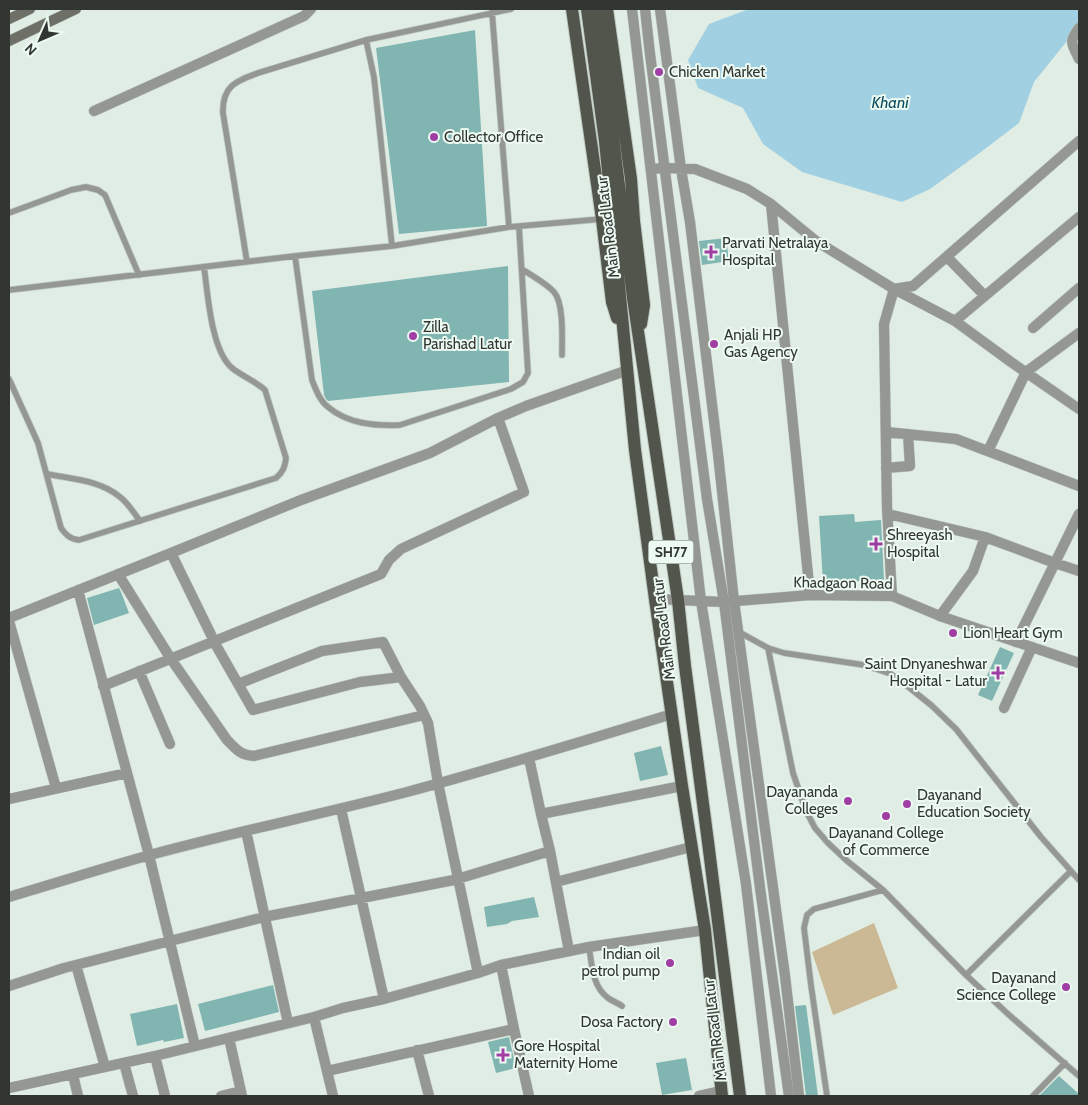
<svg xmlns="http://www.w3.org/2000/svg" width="1088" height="1105" font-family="Cabin,sans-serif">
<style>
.green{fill:#cab994}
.water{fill:#a1d0e2}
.building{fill:#80b5b1}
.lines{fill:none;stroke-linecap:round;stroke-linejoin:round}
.service-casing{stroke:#bdc8c1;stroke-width:7}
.minor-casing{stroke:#bdc8c1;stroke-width:11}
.tertiary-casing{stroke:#bdc8c1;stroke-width:11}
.secondary-casing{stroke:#bdc8c1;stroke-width:11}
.primary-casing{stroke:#bdc8c1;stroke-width:14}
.service{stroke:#959792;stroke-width:5.5}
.minor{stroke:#959792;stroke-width:10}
.tertiary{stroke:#959792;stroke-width:10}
.secondary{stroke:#6e7068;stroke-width:10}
.primary{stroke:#52554b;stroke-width:12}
.poi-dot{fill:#a03ea4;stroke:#edfaf1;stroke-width:2}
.labels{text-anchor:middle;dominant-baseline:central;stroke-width:4;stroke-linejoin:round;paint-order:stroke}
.shield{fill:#edfaf1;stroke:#69716c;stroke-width:1}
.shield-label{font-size:14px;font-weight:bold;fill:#313633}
.poi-label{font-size:15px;fill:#313633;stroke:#edfaf1;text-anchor:start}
.street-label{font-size:15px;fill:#313633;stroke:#edfaf1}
.water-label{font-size:16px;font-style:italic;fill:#084b5e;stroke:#edfaf1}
</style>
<rect width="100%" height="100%" fill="#e0ede4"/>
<path class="green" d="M874 923 898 988 833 1015 812 952Z"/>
<path class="water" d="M749 9H1079V26L1034 82 1019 123 981 152 930 189 902 202 802 172 763 144 743 108 698 88 688 60 709 24Z"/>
<path class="building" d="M475 30 487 226 399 234 376 48Z
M726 238 729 261 702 265 699 241Z
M508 266 509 382 328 401 326 399 324 395 312 291Z
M854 514 855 522 881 520 884 580 823 583 819 516Z
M119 588 121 592 129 613 94 625 87 598Z
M1000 647 1014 653 992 701 978 695Z
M661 746 668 775 640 781 634 753Z
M534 897 539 917 512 921 507 924 487 927 484 907Z
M273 985 279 1012 205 1031 198 1004Z
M177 1004 184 1038 164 1042 163 1040 137 1046 130 1014Z
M806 1005 818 1096H806L795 1006Z
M509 1037 516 1068 496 1073 488 1042Z
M686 1058 692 1090 662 1095 656 1063Z
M1059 1076 1079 1094V1096H1039Z"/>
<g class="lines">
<g class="service-casing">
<path id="service" d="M492 12 509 227
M366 40 374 77 392 246
M9 213 71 190 86 187 98 190 105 195 139 275
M295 256 312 380C316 390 320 401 328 407 348 424 375 426 400 425L511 389 523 382 528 373 519 227
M247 262 223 113C222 86 236 81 258 73L366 40 511 9
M522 269C532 276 546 283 554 292 564 303 562 339 562 355
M9 290 295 256 392 246 509 227 602 219
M9 379 38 443 61 528C66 535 70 539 79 540L276 478C283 472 285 467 286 458L265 390C255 381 242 376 232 368 211 350 208 295 204 267
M47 474C72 479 100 480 120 497 128 503 134 513 140 521
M739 632 768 648 784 653 864 665 891 674 906 685 931 705 956 729 1041 837 1079 880
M768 648 793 773 806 811 815 828 828 843 846 860 883 890 966 975 1008 1014 1079 1076
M589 947C592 965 592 986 608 998 612 1001 618 1003 622 1006
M966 975 1071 871
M827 1096 811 985 804 928 807 915 814 909 883 890
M1033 1096 1065 1063"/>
</g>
<g class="minor-casing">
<path id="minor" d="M660 9 681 169 690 222 718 454 734 601 785 976 799 1096
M1079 28C1068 43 1072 43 1079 59
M94 111 304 16 311 9
M651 169 665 168 695 169 747 189 771 204 816 241 894 289 955 321 1011 362 1079 409
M771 204 810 595
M947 257 985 296
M955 321 1079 217
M1033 328 1079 288
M886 432 956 439 1079 486
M988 451 1026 372 1079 333
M886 468 910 466 908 434
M888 514 985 537 1055 563 1079 571
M171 553 217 647 253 710 360 682 401 677 420 706 428 723 438 783 478 973
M118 574 171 659 227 740C237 750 240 755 254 756L424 715
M78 590 149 855 195 1046
M892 596 887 507 884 324 894 289 913 286 1079 141
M940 616 973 571 985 537
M9 618 171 553 301 500 430 453 498 418 526 406 628 370
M9 621 56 788
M1016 642 1079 514
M139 671 170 744
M238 684 322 651 383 642 401 677
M103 686 381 574 389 560 401 549 524 492 498 418
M1004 708 1032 647
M529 758 541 814 550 851 569 951
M9 799 127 773
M341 809 384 999
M541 814 682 786
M246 831 288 1023
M556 882 691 847
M9 897C56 883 103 868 150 855 235 832 322 814 407 792 496 768 584 741 672 714
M76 965 105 1067
M501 965 514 1029 529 1096
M9 986 64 968 264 917 454 880 550 851
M314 1017 333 1096
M229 1038 242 1096
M417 1050 429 1096
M155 1056 165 1096
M124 1063 133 1096
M327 1071 514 1029
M73 1075 78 1096
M9 1088 155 1056 314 1017 343 1008 384 999 478 973 501 965 589 947 705 930
M221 1096 241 1091
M699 1096 721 1091"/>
</g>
<g class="tertiary-casing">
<path id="tertiary" d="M632 9 701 601 746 884 771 1096
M645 9 650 54 707 499 724 602 760 888 789 1096
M655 599 724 602 810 595 892 596 940 616 1079 663"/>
</g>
<g class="secondary-casing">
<path id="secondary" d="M9 19 30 9
M9 41 76 9"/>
</g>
<g class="primary-casing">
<path id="primary" d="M572 9 602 219 612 302 617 318
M587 9 605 141 635 450 655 599 682 786 705 930 722 1096
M597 9 633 298 678 600 685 666 708 842 740 1096
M607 9 631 179 634 221 644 305 641 324"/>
</g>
<use href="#service" class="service"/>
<use href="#minor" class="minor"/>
<use href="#tertiary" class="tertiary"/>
<use href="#secondary" class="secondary"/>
<use href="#primary" class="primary"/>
</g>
<g class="poi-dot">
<circle cx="659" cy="72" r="5"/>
<circle cx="434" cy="137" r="5"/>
<path d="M708.5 244.5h5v5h5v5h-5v5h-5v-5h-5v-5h5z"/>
<circle cx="413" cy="336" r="5"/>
<circle cx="714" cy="344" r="5"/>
<path d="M873.5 536.5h5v5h5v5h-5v5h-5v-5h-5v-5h5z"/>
<circle cx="953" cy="633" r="5"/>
<path d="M995.5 665.5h5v5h5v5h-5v5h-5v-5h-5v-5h5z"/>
<circle cx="848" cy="801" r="5"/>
<circle cx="907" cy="804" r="5"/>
<circle cx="886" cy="816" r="5"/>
<circle cx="670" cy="963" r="5"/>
<circle cx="1066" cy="987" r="5"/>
<circle cx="673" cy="1022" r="5"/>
<path d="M500.5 1047.5h5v5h5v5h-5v5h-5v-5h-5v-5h5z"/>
</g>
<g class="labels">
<rect class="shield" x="648.5" y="540.5" width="45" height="23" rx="4"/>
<g class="shield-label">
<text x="671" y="552">SH77</text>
</g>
<g class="poi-label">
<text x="669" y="72">Chicken Market</text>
<text x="444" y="137">Collector Office</text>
<text x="722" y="243">Parvati Netralaya<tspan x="722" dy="17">Hospital</tspan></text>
<text x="423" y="327">Zilla<tspan x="423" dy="17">Parishad Latur</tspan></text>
<text x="724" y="335">Anjali HP<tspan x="724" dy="17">Gas Agency</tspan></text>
<text x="887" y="535">Shreeyash<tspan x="887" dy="17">Hospital</tspan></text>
<text x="963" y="633">Lion Heart Gym</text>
<text x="987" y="664" text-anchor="end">Saint Dnyaneshwar<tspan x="987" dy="17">Hospital - Latur</tspan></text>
<text x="838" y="792" text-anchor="end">Dayananda<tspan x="838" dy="17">Colleges</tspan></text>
<text x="917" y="795">Dayanand<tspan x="917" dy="17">Education Society</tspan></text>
<text x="886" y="833" text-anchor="middle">Dayanand College<tspan x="886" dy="17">of Commerce</tspan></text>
<text x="660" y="954" text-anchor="end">Indian oil<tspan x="660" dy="17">petrol pump</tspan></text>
<text x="1056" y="978" text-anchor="end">Dayanand<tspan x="1056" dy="17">Science College</tspan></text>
<text x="663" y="1022" text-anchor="end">Dosa Factory</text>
<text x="514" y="1046">Gore Hospital<tspan x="514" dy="17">Maternity Home</tspan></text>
</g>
<g class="street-label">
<text transform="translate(608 227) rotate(-97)">Main Road Latur</text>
<text transform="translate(843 583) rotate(1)">Khadgaon Road</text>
<text transform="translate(664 629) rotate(-97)">Main Road Latur</text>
<text transform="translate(715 1030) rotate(-97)">Main Road Latur</text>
</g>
<g class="water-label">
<text x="890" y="102">Khani</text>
</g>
</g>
<rect width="1088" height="1105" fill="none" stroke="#313633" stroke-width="20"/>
<g transform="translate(40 40) rotate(225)" stroke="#edfaf1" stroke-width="4" paint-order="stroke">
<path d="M0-4L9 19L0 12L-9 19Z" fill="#313633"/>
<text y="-8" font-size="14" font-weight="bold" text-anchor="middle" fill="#313633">N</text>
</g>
</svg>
